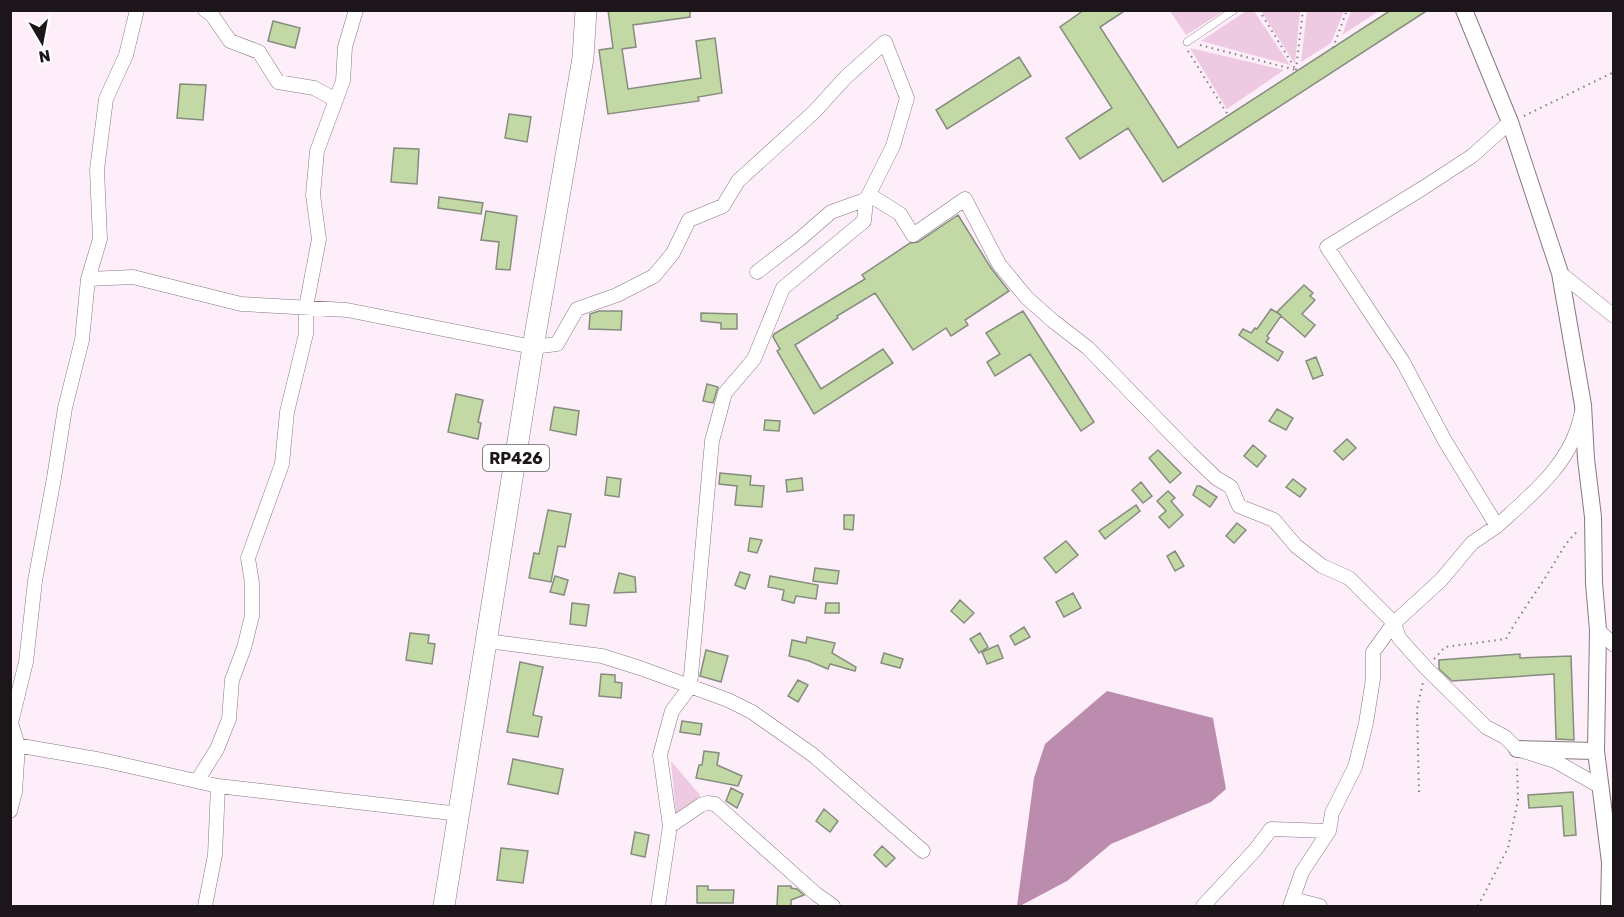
<svg xmlns="http://www.w3.org/2000/svg" width="1624" height="917" font-family="Rubik,sans-serif">
<style>
.green{fill:#eecae2}
.water{fill:#bb8cad}
.building{fill:#c2d8a5;stroke:#868c7e;stroke-width:1.5}
.lines{fill:none;stroke-linecap:round;stroke-linejoin:round}
.service-casing{stroke:#867882;stroke-width:8}
.minor-casing{stroke:#867882;stroke-width:15}
.tertiary-casing{stroke:#867882;stroke-width:18}
.primary-casing{stroke:#867882;stroke-width:22}
.path{stroke:#857b82;stroke-width:2;stroke-dasharray:1.5 4.5;stroke-linecap:butt}
.service{stroke:#fff;stroke-width:7}
.minor{stroke:#fff;stroke-width:14}
.tertiary{stroke:#fff;stroke-width:16}
.primary{stroke:#fff;stroke-width:21}
.labels{text-anchor:middle;dominant-baseline:central;stroke-width:6;stroke-linejoin:round;paint-order:stroke}
.shield{fill:#fff;stroke:#605c5f;stroke-width:1.5}
.shield-label{font-size:16px;font-weight:bold;fill:#1c161a}
</style>
<rect width="100%" height="100%" fill="#feeef9"/>
<path class="green" d="M1170 11H1224L1186 35Z
M1246 11H1254L1290 65 1201 41Z
M1261 11H1300L1295 64Z
M1307 11H1344L1331 43 1301 62Z
M1351 11V10L1379 11 1342 35Z
M1190 48 1284 70 1227 109Z
M671 761 700 795V802L676 815Z"/>
<path class="water" d="M1107 691 1213 718 1226 789 1211 802 1111 844 1067 881 1020 906H1017L1034 778 1045 744Z"/>
<path class="building" d="M608 10H690V17L633 25 636 47 622 49 628 89 701 78 696 41 715 38 722 93 698 97 699 101 608 114 599 50 613 48Z
M1084 10H1126L1100 27 1178 148 1391 10H1428L1163 182 1128 128 1080 159 1066 138 1112 108 1060 27Z
M273 21 300 28 295 48 268 41Z
M1019 57 1031 76 947 129 936 110Z
M180 84 206 85 203 120 177 118Z
M509 114 531 117 527 142 505 138Z
M394 148 419 149 417 184 391 182Z
M439 197 483 203 481 214 438 208Z
M486 211 517 216 510 270 496 269 499 242 481 240Z
M958 215 991 268 1009 291 965 320 968 325 951 336 946 328 913 350 875 293 837 316 838 318 795 345 821 389 883 349 893 363 814 414 777 351 780 349 773 337 774 334 865 279 862 275 910 243 918 242Z
M1304 285 1313 293 1310 296 1315 300 1302 314 1315 325 1305 337 1281 316 1267 336 1269 338 1266 342 1283 352 1278 361 1239 335 1243 329 1251 333 1255 328 1257 329 1271 309 1281 315 1277 312Z
M599 311H622L621 330 589 329 590 314Z
M1023 311 1094 422 1081 431 1030 354 995 376 987 362 1000 354 986 333Z
M701 313 737 314V329H721V323L701 321Z
M1316 357 1323 375 1313 379 1306 361Z
M707 384 718 387 713 403 703 401Z
M456 394 483 400 478 422 481 423 478 439 448 432Z
M554 407 579 411 576 435 550 430Z
M1277 409 1293 418 1286 430 1269 421Z
M765 420 780 421 779 431 764 430Z
M1347 439 1356 448 1343 460 1334 451Z
M1253 445 1266 456 1257 467 1244 456Z
M1158 450 1181 473 1170 483 1149 458Z
M720 473 751 476 750 485 764 486 762 507 735 505 737 486 719 484Z
M607 477 621 479 619 497 605 495Z
M802 478 803 490 787 492 786 480Z
M1293 479 1306 489 1300 497 1286 487Z
M1141 482 1152 496 1143 503 1132 490Z
M1197 486H1200L1217 497 1210 507 1193 495Z
M1168 491 1175 498 1171 501 1183 515 1169 528 1159 517 1166 511 1157 501Z
M1136 505 1140 511 1105 539 1099 531Z
M548 510 571 514 565 547 558 546 551 582 529 578 534 553 539 554Z
M844 515H854L853 530 844 529Z
M1237 523 1246 530 1234 543 1226 536Z
M750 538 762 540 757 553 748 551Z
M1066 541 1078 555 1056 573 1044 558Z
M1175 551 1184 566 1175 571 1167 556Z
M815 568 839 571 837 584 813 581Z
M740 572 750 575 745 589 735 585Z
M619 573 635 577 636 592 614 593Z
M555 576 568 580 564 595 550 592Z
M770 576 818 585 816 599 796 596 794 603 782 600 784 590 768 587Z
M1073 593 1081 608 1064 617 1056 602Z
M960 600 974 613 964 623 951 611Z
M572 603 589 605 586 626 570 624Z
M826 603H839V613H825Z
M1024 627 1030 637 1015 645 1010 636Z
M410 633 429 635 428 643 435 644 432 664 406 660Z
M980 633 988 647 979 653 970 639Z
M807 637 835 643 832 653 856 667 855 671 830 664 828 669 809 661 789 656 792 640 806 643Z
M998 645 1003 658 987 664 982 652Z
M706 650 728 656 721 682 700 676Z
M884 653 903 659 900 668 881 663Z
M1520 654V658L1571 656 1574 740 1556 739 1554 674 1452 681 1439 669V660Z
M520 662 543 667 533 715 542 717 538 737 507 732Z
M601 674 615 675V682L622 683 621 698 599 696Z
M798 680 808 685 798 702 788 696Z
M682 721 702 724 700 735 680 732Z
M704 751 719 753 717 765 742 776 738 786 696 778 699 765H702Z
M513 759 563 769 558 794 508 784Z
M731 788 743 794 737 808 726 801Z
M1573 792 1576 835 1564 836 1562 806 1529 808 1528 795Z
M824 809 838 821 830 832 816 821Z
M635 832 649 835 645 857 631 854Z
M882 846 895 858 886 867 874 855Z
M501 848 528 851 523 883 497 880Z
M697 886H708V890H734L733 903H697Z
M778 886H791V888L797 889 804 895 791 900V906H777Z"/>
<g class="lines">
<g class="service-casing">
<path id="service" d="M1187 42 1234 10"/>
</g>
<g class="minor-casing">
<path id="minor" d="M205 10 212 15 230 41 259 52 278 82 314 88 336 100
M757 272 800 239 831 212 873 197 900 214 913 235 965 199 999 264 1027 298 1053 321 1088 348 1189 452 1216 478 1231 487 1239 506 1274 520 1296 546 1322 566 1349 578 1394 623 1399 638 1426 668 1486 727 1505 737 1517 749 1555 761 1601 787
M1560 273 1614 316
M88 279 133 277 241 304 347 310 533 347 557 344 577 309 617 295 654 276 673 253 689 220 723 206 738 181 814 112 846 77 885 42 907 98 893 146 866 200 864 221 783 288 754 359 725 393 712 441 690 687 672 711 660 755 670 826 658 906
M1497 526C1531 495 1572 463 1581 415
M1598 630 1614 645
M487 641 602 656 640 668 728 700 752 712 813 755 923 851
M10 744 102 760 218 786 460 814
M197 781 217 749 229 719 232 680 244 648 252 616V583L248 558 282 464 287 412 306 334V307L319 239 313 195 317 151 343 81 345 47 356 10
M10 811 15 792 18 746 11 723 26 662 35 581 54 478 65 408 82 340 88 279 100 239 97 170 106 99 126 55 137 10
M670 826 701 805 707 803 715 804 816 894 833 906
M1293 899 1320 906
M205 906 215 855 218 786
M1203 906 1256 849 1271 829 1329 831 1332 813 1355 767 1366 723 1373 679V652L1394 623 1441 580 1472 543 1497 526 1445 441 1403 362 1327 247 1423 188 1472 156 1510 122
M1290 906 1302 872 1329 831"/>
</g>
<g class="tertiary-casing">
<path id="tertiary" d="M1464 10 1510 122 1560 273 1583 405 1586 459 1593 517 1594 583 1598 630 1596 751 1517 749
M1596 751 1610 862 1609 906"/>
</g>
<g class="primary-casing">
<path id="primary" d="M444 906 533 347 583 58 586 10"/>
</g>
<path class="path" d="M1259 10 1296 70
M1200 45 1296 70
M1333 48 1347 10
M1188 51 1228 115
M1296 70 1303 10
M1524 116 1614 72
M1434 659 1445 647 1506 639C1519 615 1536 593 1550 570 1559 556 1565 542 1578 531
M1419 792 1417 709 1423 682
M1478 906 1508 848 1518 800 1517 764"/>
<use href="#service" class="service"/>
<use href="#minor" class="minor"/>
<use href="#tertiary" class="tertiary"/>
<use href="#primary" class="primary"/>
</g>
<g class="labels">
<rect class="shield" x="483" y="445" width="66" height="26" rx="4.5"/>
<g class="shield-label">
<text x="516" y="458">RP426</text>
</g>
</g>
<rect width="1624" height="917" fill="none" stroke="#1c161a" stroke-width="24"/>
<g transform="translate(42 42) rotate(170)" stroke="#ffffff" stroke-width="4.5" paint-order="stroke">
<path d="M0-4.5L10 22L0 15L-10 22Z" fill="#1c161a"/>
<text y="-9" font-size="16" font-weight="bold" text-anchor="middle" fill="#1c161a">N</text>
</g>
</svg>
